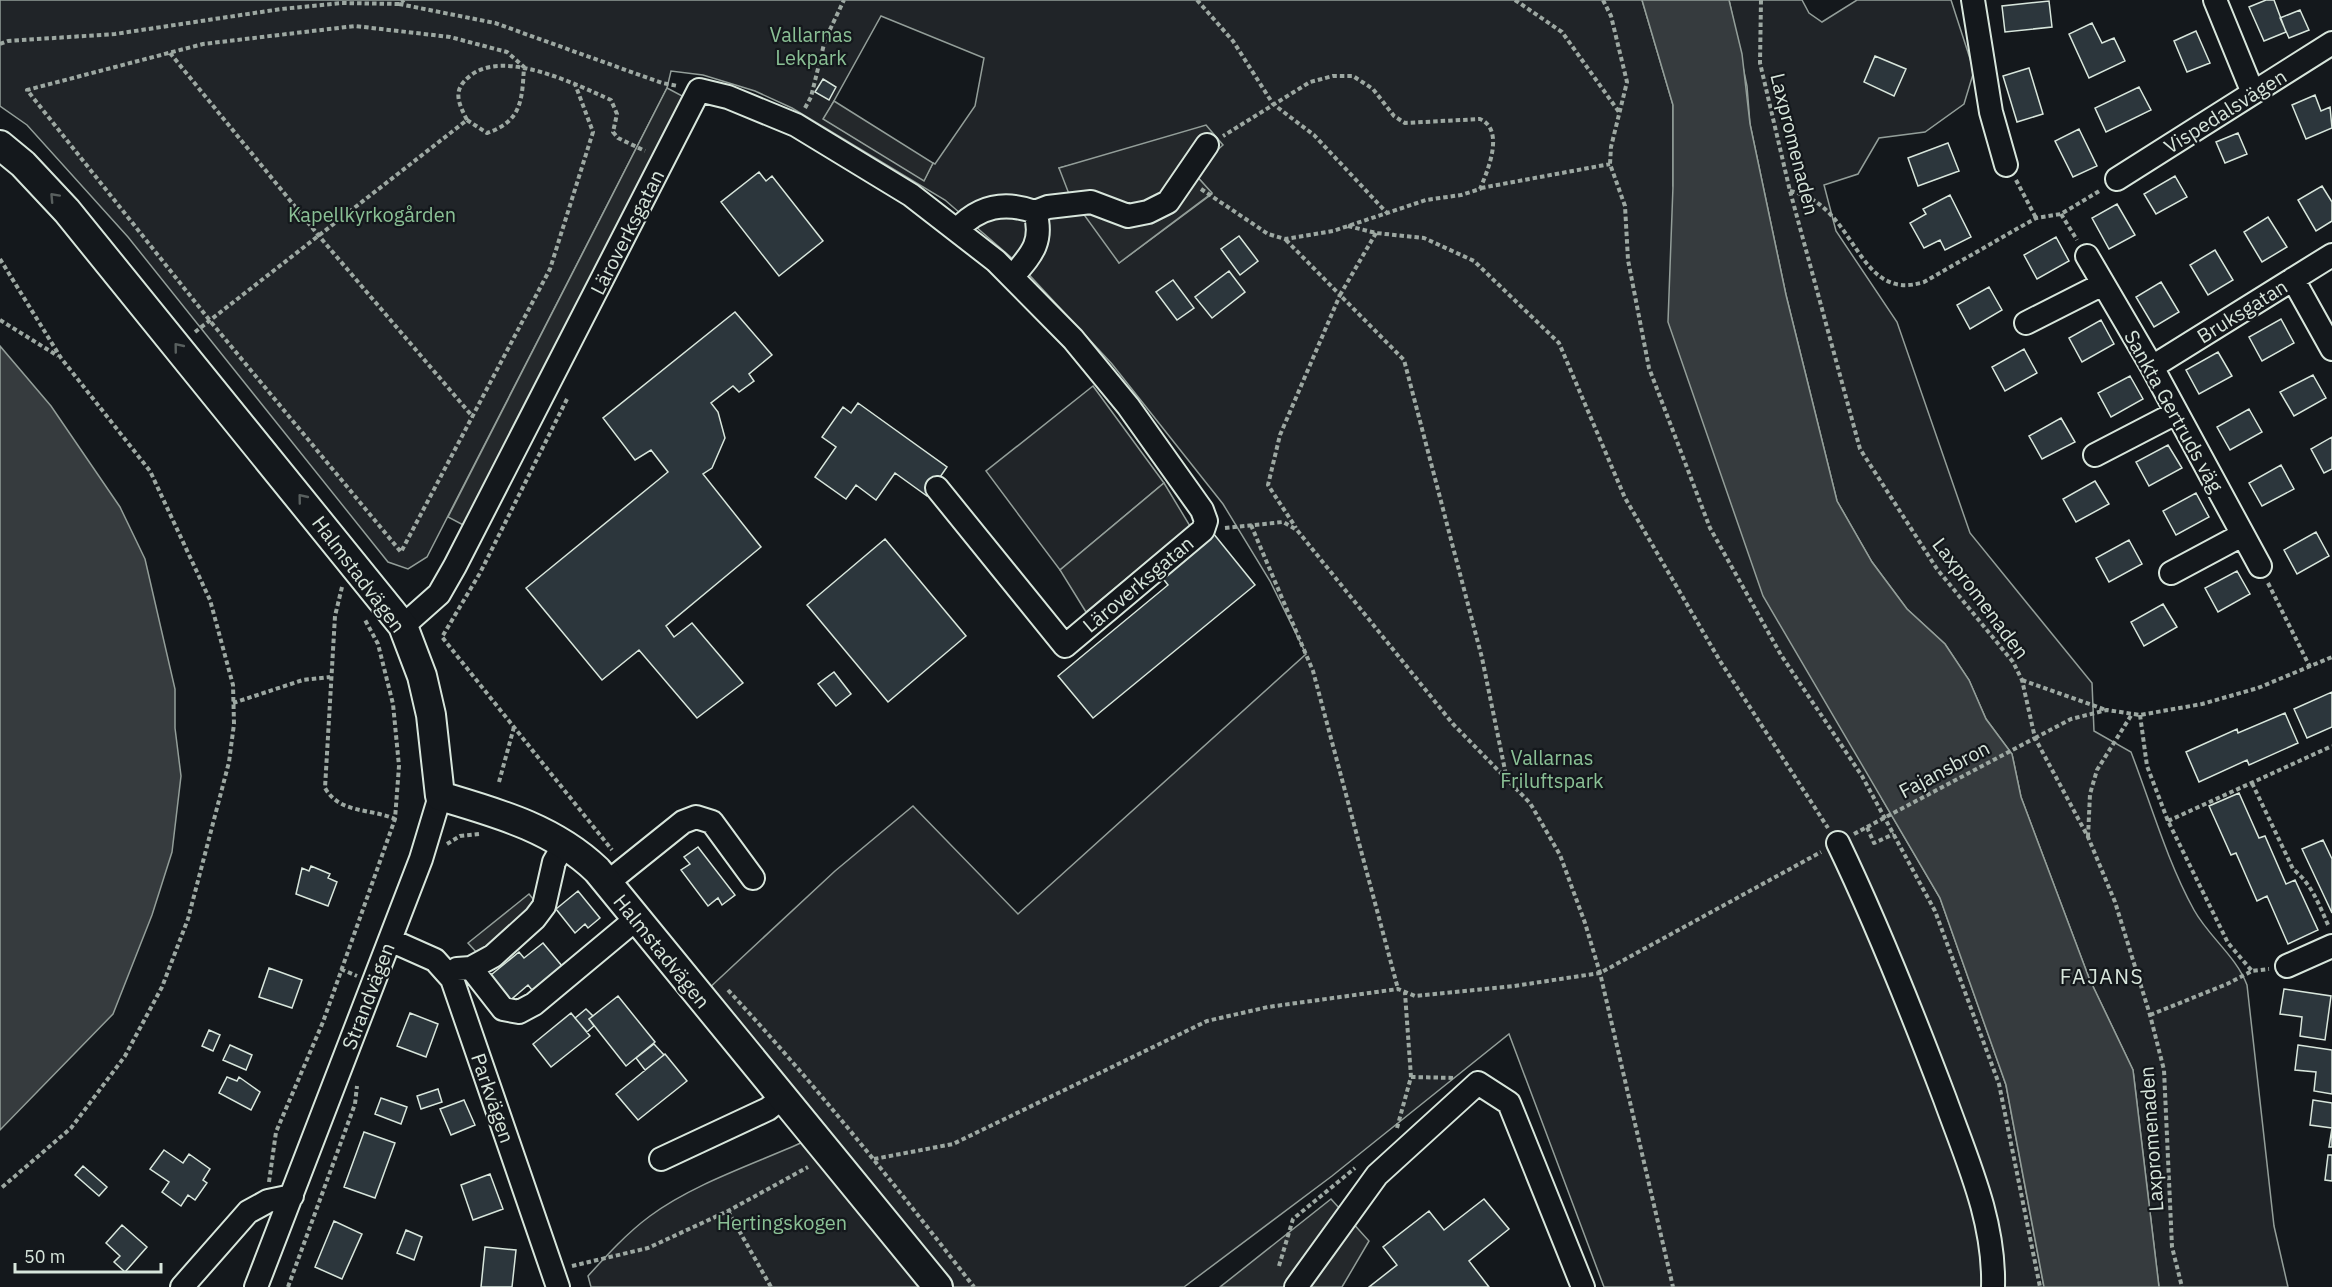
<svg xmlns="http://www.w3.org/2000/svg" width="2332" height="1287" font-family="'IBM Plex Sans',sans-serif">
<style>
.green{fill:#202428;stroke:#939e99;stroke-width:1.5;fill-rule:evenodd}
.parking{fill:#24282b;stroke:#939e99;stroke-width:1.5}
.water{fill:#363b3e;stroke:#939e99;stroke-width:1.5}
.building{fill:#2c363c;stroke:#d8e6dc;stroke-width:1.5}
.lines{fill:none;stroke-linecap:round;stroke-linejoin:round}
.minor-casing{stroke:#d8e6dc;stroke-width:26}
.major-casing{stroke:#d8e6dc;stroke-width:32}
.path{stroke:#9da8a2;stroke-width:4;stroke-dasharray:4.5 3;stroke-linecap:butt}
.minor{stroke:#14181c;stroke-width:22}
.major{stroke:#14181c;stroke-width:28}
.path-bridge{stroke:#9da8a2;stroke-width:4;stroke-dasharray:4.5 3;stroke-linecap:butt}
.oneway{stroke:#59605f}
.labels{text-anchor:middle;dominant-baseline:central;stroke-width:4.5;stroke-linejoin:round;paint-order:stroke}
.park-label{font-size:20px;fill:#8ac095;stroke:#14181c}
.street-label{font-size:20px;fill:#d8e6dc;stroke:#14181c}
.neighbourhood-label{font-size:21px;letter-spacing:1.5px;fill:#d8e6dc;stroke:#14181c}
</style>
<rect width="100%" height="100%" fill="#14181c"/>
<path class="green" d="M0 0H1642L1673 105V186L1882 799 1940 898 2006 1085 2044 1287H1604L1509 1034 1332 1176 1184 1287H591L588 1276C607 1255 627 1233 650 1216 693 1184 754 1164 803 1142L692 1004 835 871 913 806 1018 914 1306 654 1270 581 1223 504 1112 364 1021 266 945 200 792 108 755 91 703 75 671 71 667 88 427 557 408 569 388 562 128 237 27 125 0 106ZM881 16 984 58 975 106 935 164 933 163 924 180 824 119ZM1103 157 1193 172 1212 194 1119 263 1059 168Z
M1729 0H1802L1809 13 1822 22 1857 0H1951L1974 71 1964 104 1925 132 1879 138 1858 174 1824 185 1836 231 1897 322 1970 533 2092 683 2094 731 2131 752C2151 804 2167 861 2194 910 2209 937 2236 956 2247 985L2274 1226 2288 1287H2159L2133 1070 2089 978 2021 797 2012 754 1986 719 1969 680 1945 644 1907 609 1872 562 1837 501 1786 295 1750 124 1747 86Z
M1093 386 1164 483 1060 570 986 471Z"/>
<path class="parking" d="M667 88 688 99 467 527 448 517Z
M834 101 933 163 924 181 823 119Z
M1206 125 1223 145 1193 172 1212 193 1119 263 1069 194 1059 168Z
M1164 483 1190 526 1086 612 1060 570Z
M529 894 538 905 478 954 468 943Z
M1331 1199 1369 1241 1342 1287H1220Z"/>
<path class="water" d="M1642 0H1729L1742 54 1750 124 1786 295 1837 501 1872 562 1907 609 1945 644 1969 680 1986 719 2012 754 2021 797 2089 978 2133 1070 2159 1287H2044L2006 1085 1940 898 1763 596 1668 322 1673 186V105Z
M0 346 51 406 120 507 145 559 175 689V728L181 776 172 852 152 915 113 1014 0 1130Z"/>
<path class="building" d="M2266 0H2274L2286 32 2264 41 2249 7Z
M2049 1 2052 27 2005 32 2002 6Z
M2300 10 2309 30 2289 38 2280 18Z
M2092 23 2102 43 2114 38 2125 61 2089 78 2069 34Z
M2196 31 2210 63 2187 72 2174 41Z
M1875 56 1906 69 1894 96 1864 82Z
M2029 68 2043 114 2017 122 2003 76Z
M823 79 836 87 829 100 815 92Z
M2139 87 2151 110 2106 132 2095 108Z
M2315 95 2321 111 2330 107 2332 128 2306 139 2292 105Z
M2079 129 2097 166 2073 177 2055 141Z
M2238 133 2247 154 2225 163 2216 142Z
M1948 143 1959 171 1918 186 1908 158Z
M759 172 766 181 772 176 823 241 779 276 721 202Z
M2175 176 2187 197 2156 214 2144 194Z
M2322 186 2332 202V221L2316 231 2298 200Z
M1950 195 1971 237 1945 250 1940 240 1924 248 1910 223 1926 214 1923 209Z
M2117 204 2135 235 2109 249 2092 218Z
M2268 217 2287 247 2262 262 2244 232Z
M1239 236 1258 261 1240 275 1221 249Z
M2056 237 2069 261 2037 279 2024 255Z
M2215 250 2233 280 2208 295 2190 265Z
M1229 271 1245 292 1212 318 1195 297Z
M1173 280 1194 308 1177 320 1156 292Z
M2161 282 2179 312 2154 327 2136 297Z
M1989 287 2002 310 1970 329 1957 305Z
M735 312 772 355 749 374 754 381 739 392 733 386 711 403 718 412 725 438 712 468 703 474 761 547 666 626 674 637 692 623 743 683 697 718 639 650 602 680 526 588 668 472 651 450 635 460 603 418Z
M2281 319 2294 343 2262 361 2249 337Z
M2101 320 2114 344 2082 362 2069 338Z
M2024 349 2037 373 2005 391 1992 367Z
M2218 352 2232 376 2199 394 2186 370Z
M2313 375 2326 398 2294 416 2280 392Z
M2130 376 2143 399 2111 417 2098 393Z
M858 403 947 467 927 496 895 473 876 500 856 485 846 499 815 477 836 447 822 437 843 407 851 413Z
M2249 409 2262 432 2230 450 2217 427Z
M2061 418 2075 442 2042 459 2029 436Z
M2332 437V469L2324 473 2311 449Z
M2168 445 2182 468 2149 486 2136 462Z
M2281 465 2294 489 2262 506 2249 483Z
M2095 481 2109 504 2076 522 2063 499Z
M2196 493 2209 517 2176 535 2163 511Z
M2316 532 2329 556 2297 574 2284 550Z
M1213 533 1255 585 1093 718 1058 676 1168 585 1161 576Z
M885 539 966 636 888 702 807 605Z
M2129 540 2142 564 2109 582 2096 558Z
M2237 571 2250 594 2218 612 2205 588Z
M2163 604 2177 627 2144 646 2131 622Z
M834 672 851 694 836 706 818 684Z
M2332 692V727L2307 738 2294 709Z
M2285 713 2298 743 2249 765 2247 760 2199 782 2186 752 2237 729 2238 733Z
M2239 793 2259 838 2265 836 2286 884 2295 880 2318 930 2288 944 2267 896 2257 901 2236 853 2231 855 2209 806Z
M2323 840 2332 859V913L2302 849Z
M698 847 735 895 722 905 718 898 708 906 681 870 690 864 684 857Z
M311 866 330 874 328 878 337 882 328 906 296 894 302 868 309 871Z
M578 891 600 918 588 928 585 924 575 933 556 909Z
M543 943 562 966 532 990 528 985 506 1004 486 979 519 952 524 958Z
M269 968 302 980 292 1008 259 997Z
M2284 989 2331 996 2325 1040 2300 1036 2302 1017 2280 1014Z
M618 996 655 1042 626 1066 589 1019Z
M586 1009 593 1016 589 1019 594 1026 587 1032 575 1018Z
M410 1013 438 1024 426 1057 397 1046Z
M571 1013 590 1036 551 1067 533 1044Z
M209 1030 220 1035 213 1051 202 1046Z
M654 1044 664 1055 645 1070 636 1058Z
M230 1045 252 1055 246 1070 223 1060Z
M2298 1045 2332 1050V1094L2314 1091 2316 1072 2295 1070Z
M665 1054 687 1081 638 1120 616 1094Z
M227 1077 237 1081 239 1077 260 1092 251 1110 219 1093Z
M438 1089 442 1102 421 1109 417 1096Z
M381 1098 407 1107 401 1124 375 1114Z
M464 1100 475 1125 451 1135 440 1109Z
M2313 1100 2332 1103V1147H2329L2332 1128 2310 1125Z
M364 1132 395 1143 375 1198 344 1187Z
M164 1150 183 1163 189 1154 210 1169 203 1180 207 1183 195 1200 188 1195 181 1206 162 1192 169 1182 150 1169Z
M2328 1155H2332V1181L2325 1180Z
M83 1166 107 1187 99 1196 75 1175Z
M490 1174 503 1209 473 1220 461 1185Z
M1484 1199 1509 1229 1469 1261 1489 1287H1369L1397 1265 1383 1247 1429 1211 1444 1230Z
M334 1221 362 1234 342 1279 315 1267Z
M122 1225 147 1247 125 1272 114 1262 120 1256 106 1243Z
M406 1230 422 1237 414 1260 397 1253Z
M485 1247 516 1250 512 1287H481Z"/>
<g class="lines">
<g class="minor-casing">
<path id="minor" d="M1973 0 1991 112 2006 165
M2215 0 2253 93
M2117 179 2332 43
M957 230C979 206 1005 201 1035 212L1048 207 1091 202 1128 216 1148 212 1168 202 1207 145
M2087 256 2152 367 2260 566
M1013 276C1031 255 1044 242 1035 212
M2293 279 2332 349
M2026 323 2103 284
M2152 367 2332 255
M2095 455 2176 413
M2171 573 2242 535
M403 626 439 594 455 566 699 90 728 97 796 125 911 195 996 261 1073 339 1128 406 1202 510 1206 521 1203 530 1065 646 937 488
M1838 843C1878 926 1912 1012 1945 1099 1967 1160 1995 1221 1993 1287
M607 883 683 822 696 817 712 822 753 878
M390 940 435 960 452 979 558 1287
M2287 966 2332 946
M471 968 503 1009 519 1012 534 1004 636 919
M457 969 471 968 493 956 535 918 544 906 554 862 565 843
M661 1159 768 1109 783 1097
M182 1287 248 1212 268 1201 292 1196
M256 1287 421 859 440 796
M1296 1287 1377 1175 1478 1083 1509 1103 1583 1287"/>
</g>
<g class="major-casing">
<path id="major" d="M0 145 23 164 67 211 403 626 422 676 431 715 440 796C497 813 553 828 597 870L938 1287"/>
</g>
<path class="path" d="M1197 0 1233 41 1273 104 1314 135 1387 213
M1515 0 1562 32 1619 112
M1603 0 1611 16 1627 82 1611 147 1610 164 1625 206 1628 260 1649 368 1710 528 1781 655 1862 776 1935 911 1999 1084 2040 1287
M1761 0 1760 63 1790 191 1860 449 1937 569 2013 662 2022 680 2035 738 2088 837 2115 902 2150 1015 2164 1070 2172 1247 2182 1287
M399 4 495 23 662 83 678 86
M0 44 8 41 115 34 281 9 342 3 399 4 404 0
M170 53 319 236 473 417
M805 108 811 97 825 40 844 0
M467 120 487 133C522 121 522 100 524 67L507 52 450 37 355 26 203 44 27 90 211 322 401 552 550 269 593 132 575 84
M2016 180 2036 218
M1481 188 1610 164
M1201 189 1268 234 1285 239 1333 231 1426 200 1461 195 1480 189C1488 170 1505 130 1480 119L1405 123 1394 116 1373 89 1353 76H1333L1310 82 1223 136
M1790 191C1858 204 1855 304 1924 282L2036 218 2061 214 2101 190
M2061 214 2077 240
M1348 226 1376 233 1424 238 1474 261 1559 343 1625 498 1720 661 1828 828
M1376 233 1340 295 1404 360 1482 658 1506 775
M1286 240 1340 295 1280 435 1268 485 1296 528
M0 259 61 358 150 471 210 600 233 685 234 724 229 762 188 919 162 987 125 1056 71 1128 0 1189
M0 320 58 356
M195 332 467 120C458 102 452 90 470 76 504 48 577 85 611 100L617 114 613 132 618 138 645 151
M567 399 480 573 442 637 612 850
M1251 525 1313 671 1398 989
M1225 528 1283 522 1297 530 1453 724 1530 803 1560 855 1585 923 1600 973 1673 1287
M2268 583 2310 667
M342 587 335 616 325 788C340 814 370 808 395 819
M2022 680 2106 710
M233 703 303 680 330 677
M2140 715 2147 766 2168 821 2228 943 2252 971
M2035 738 2071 719 2107 710 2140 715 2202 704 2258 688 2332 657
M499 782 514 727
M2252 783 2293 869C2312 884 2319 905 2329 927
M2168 821 2332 746
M1854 834 1867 827 1874 843 1894 834
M2088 837 2090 794 2097 770 2132 714
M447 844 460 836 479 834
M341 969 357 976
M728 990C815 1084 895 1185 974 1287
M2150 1015 2227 984 2252 971 2269 969
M1411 1077 1455 1078
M1397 1128 1411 1077 1405 993
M874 1159 953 1144 1207 1021 1268 1007 1398 989 1415 996 1514 986 1600 973 1821 852
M269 1182 276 1132 323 1022 395 819 399 766 393 704 378 644 364 618
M728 1211 771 1287
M572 1266 648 1248 728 1211 808 1167
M1279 1266 1293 1219 1355 1168
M288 1287 355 1104 357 1086"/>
<use href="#minor" class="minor"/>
<use href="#major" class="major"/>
<path class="path-bridge" d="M1867 827 2035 738"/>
</g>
<defs><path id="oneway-chevron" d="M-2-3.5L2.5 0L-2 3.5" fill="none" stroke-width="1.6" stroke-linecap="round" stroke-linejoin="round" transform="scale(1.5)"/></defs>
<g class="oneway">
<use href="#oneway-chevron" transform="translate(54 197) rotate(-133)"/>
<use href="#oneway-chevron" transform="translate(178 347) rotate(-129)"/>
<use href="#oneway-chevron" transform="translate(302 498) rotate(-129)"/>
</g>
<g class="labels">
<g class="park-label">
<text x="811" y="34">Vallarnas<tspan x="811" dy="23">Lekpark</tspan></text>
<text x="372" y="214">Kapellkyrkogården</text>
<text x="1552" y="757">Vallarnas<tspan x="1552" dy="23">Friluftspark</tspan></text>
<text x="782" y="1222">Hertingskogen</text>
</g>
<g class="street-label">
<text transform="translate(2225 111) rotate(-32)">Vispedalsvägen</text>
<text transform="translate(1795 144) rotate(76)">Laxpromenaden</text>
<text transform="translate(627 232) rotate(-63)">Läroverksgatan</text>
<text transform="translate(2242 311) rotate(-32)">Bruksgatan</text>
<text transform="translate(2174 411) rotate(61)">Sankta Gertruds väg</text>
<text transform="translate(359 574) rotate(53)">Halmstadvägen</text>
<text transform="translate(1138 584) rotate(-40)">Läroverksgatan</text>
<text transform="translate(1981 598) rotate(53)">Laxpromenaden</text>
<text transform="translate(1944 769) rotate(-28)">Fajansbron</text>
<text transform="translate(662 951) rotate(51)">Halmstadvägen</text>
<text transform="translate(368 996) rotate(-69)">Strandvägen</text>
<text transform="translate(493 1098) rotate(71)">Parkvägen</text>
<text transform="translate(2151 1139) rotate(-94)">Laxpromenaden</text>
</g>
<g class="neighbourhood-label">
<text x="2102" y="976">FAJANS</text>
</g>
</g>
<path d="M15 1263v9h146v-9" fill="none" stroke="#d8e6dc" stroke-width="3"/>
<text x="24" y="1263" font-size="18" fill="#d8e6dc" stroke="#14181c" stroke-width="4.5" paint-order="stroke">50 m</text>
</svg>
